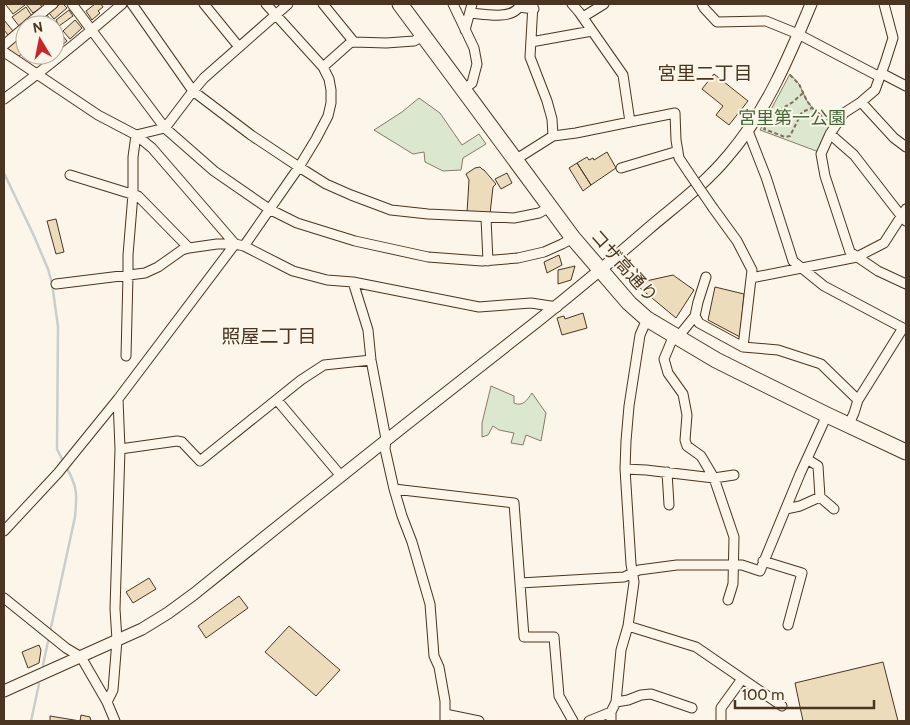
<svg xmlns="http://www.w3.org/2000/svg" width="910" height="725" font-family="Cabin,'Noto Sans JP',sans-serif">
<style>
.green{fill:#dce7d0;stroke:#887966}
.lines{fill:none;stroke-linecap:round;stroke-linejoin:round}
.stream{stroke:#c9cecd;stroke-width:2.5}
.building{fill:#ecdcbc;stroke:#4a3520}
.street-casing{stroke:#4a3520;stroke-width:11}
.secondary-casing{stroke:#4a3520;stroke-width:13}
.highway-casing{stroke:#4a3520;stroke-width:17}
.path{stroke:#7f6f5c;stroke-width:2;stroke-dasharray:4 2.5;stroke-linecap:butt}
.street{stroke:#fbf6e9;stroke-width:9}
.secondary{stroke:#fbf6e9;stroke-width:11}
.highway{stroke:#fbf6e9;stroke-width:15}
.street-bridge-casing{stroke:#4a3520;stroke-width:11;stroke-linecap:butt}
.street-bridge{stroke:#fbf6e9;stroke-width:9}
.labels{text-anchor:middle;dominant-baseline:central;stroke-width:4;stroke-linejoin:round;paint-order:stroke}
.park-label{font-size:18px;fill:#436837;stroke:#fbf6e9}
.street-label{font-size:18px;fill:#4a3520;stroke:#fbf6e9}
.neighbourhood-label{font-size:19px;fill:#4a3520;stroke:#fbf6e9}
</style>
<rect width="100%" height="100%" fill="#fbf6e9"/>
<path class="green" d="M790 74 799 84 807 101 814 110 835 123 819 152 760 130Z
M419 98 440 113 462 145 479 134 486 144 463 158 461 170 443 171 425 162 424 152 413 154 374 130 402 112Z
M491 386 514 396V403C523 407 527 400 532 393L546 413 541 441 526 435 523 445 511 443 514 433 499 430 493 426 488 435 482 437V423Z"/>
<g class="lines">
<path class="stream" d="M4 173 34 236 48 269 52 283 58 327 57 449 64 463
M50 632 75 517C77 495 78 487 66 467
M43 665 49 637
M31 721 39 684"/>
</g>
<path class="building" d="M7 4H24L25 5 13 14 6 5Z
M26 4H40L42 7 33 13Z
M60 4H63L67 8 54 19 49 13Z
M95 4H101L103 7 98 11 100 13 92 20 86 11Z
M26 7 32 16 19 26 12 17Z
M69 10 73 16 59 26 56 20Z
M46 14 56 26H55V25H45L40 19Z
M4 20 13 31 8 35 4 30Z
M75 20 82 28 70 39 63 31Z
M57 29 67 41 57 49 55 47V31Z
M18 38 25 47V51L18 57 7 48Z
M714 74 748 101 729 125 716 115 723 106 702 89Z
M607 152 616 168 591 185 577 163 587 157 589 160 593 158 594 160Z
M577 163 591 185 583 191 569 168Z
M480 167 482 169 484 170 496 184 493 187 490 214 467 213 469 180 466 174 475 168Z
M507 173 512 183 501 189 495 179Z
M56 219 64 252 56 254 47 221Z
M559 255 562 265 547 273 544 262Z
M575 266 571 280 558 284V270Z
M673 275 694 290 676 318 640 288 646 281Z
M715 287 744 294 740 337 708 320Z
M583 313 587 328 562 335 557 318 564 316 565 319Z
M149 578 156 589 133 603 126 592Z
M239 596 248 608 206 638 198 626Z
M289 626 340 670 316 696 265 652Z
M39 645 41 650 39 663 28 668 22 652Z
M883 662 898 721H803L795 683Z
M81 715 90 717 91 721H93H50V716L80 721Z"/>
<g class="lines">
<g class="street-casing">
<path id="street" d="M72 4 165 128 214 171 269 209 297 223 355 241 428 257 482 261 518 258 544 252 562 244 573 238
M132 4 193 91 251 135 299 167 326 184 351 195 391 210 428 214 514 218 539 213 550 207
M204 4 239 47
M323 4 354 42
M453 4 474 48 477 64 472 83 463 90
M533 4 530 57 547 101 552 119 553 136
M572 4 579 12 623 75 630 122 675 113 676 140 679 158 689 173
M702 4 704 8 717 22 766 21 798 34 880 77
M884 4 893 38 885 63 875 90 861 102 844 113 830 134 821 154 825 176 850 252 878 271 906 284
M470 13C483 14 511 20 519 7L534 9
M583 17 604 4
M27 25 53 4
M465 30 472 4
M531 42 592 31
M4 45 25 27
M4 52 98 115 136 135 152 148 235 244
M323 67 350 43 354 42 386 43 414 41 423 36
M881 73 906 86
M4 99C45 69 84 37 122 4
M861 102 894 138 906 147
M748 131 766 177 793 261 824 286 903 328 858 400 854 413 849 424
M830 134 854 155 902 217 906 221
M136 135 165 128 193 91 204 78 288 4
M515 160 553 136 576 133 630 122
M621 168 678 151
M70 175 138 196 189 248
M486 218 488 261
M244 246 299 167 316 139 328 116 331 103V90L329 79 323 67 266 4
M751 278 857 257 884 243 906 209
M353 282 368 330 371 360 386 439 385 449 394 489 402 516 412 542 430 604 434 656 439 667 445 701V721
M56 284 145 273 158 267 182 250 189 248 217 244H235L244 246 293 271 327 280 353 282 479 307 531 303 557 307
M695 316 699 323 743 347 752 270 737 241 713 208
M674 335 664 359 668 373 683 394 687 415 685 440 687 446 701 456 714 478 734 537 733 584 728 600
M678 337 695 316 698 302 706 277
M743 347 778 350 821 364 858 400
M126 356 128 275V255L133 194V157L136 135
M277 400 341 476
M120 449 177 441 182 442 200 461 301 380 324 365 371 360
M625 469 646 470 714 478 734 475
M667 472 669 505
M394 489 514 503 524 637H554L559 696 573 721
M820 497 834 509
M786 509 800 506 820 497 818 466 807 459
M4 531 58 473 118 399 235 244
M763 561 802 573 788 625
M520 583 624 577 639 570 677 565H742L760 571 800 474 827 415
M4 598 66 648 81 657 107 702 115 721
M628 626 696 647 782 706
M107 702 113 690 117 640 115 609 120 449 118 399
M616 702 628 700 641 695 651 694 692 708
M445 714 479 721
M589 721 611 712
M611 721V712L616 702 621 650 628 626 634 582 631 564 625 469 626 441 629 406 640 335 647 319
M721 721V708L742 679"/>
</g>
<g class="secondary-casing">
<path id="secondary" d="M4 691 142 629 168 613 194 594C298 510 402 427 507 345 555 308 602 269 648 229 675 206 705 184 728 156 766 112 789 57 811 4"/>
</g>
<g class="highway-casing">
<path id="highway" d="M400 4 573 238 629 303 647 319 716 360 740 372 827 415 906 452"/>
</g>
<path class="path" d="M790 75 799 84 807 101 814 110 828 120
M803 93 793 102 776 112 764 129 785 137 790 136 802 112 812 108"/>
<use href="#street" class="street"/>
<use href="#secondary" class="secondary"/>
<use href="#highway" class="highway"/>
<g class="street-bridge-casing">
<path id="street-bridge" d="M689 173 713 208"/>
</g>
<use href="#street-bridge" class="street-bridge"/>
</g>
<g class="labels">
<g class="park-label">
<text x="792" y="118">宮里第一公園</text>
</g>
<g class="street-label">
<text transform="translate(624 266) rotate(48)">コザ高通り</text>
</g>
<g class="neighbourhood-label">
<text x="705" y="73">宮里二丁目</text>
<text x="269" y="336">照屋二丁目</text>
</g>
</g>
<rect width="910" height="725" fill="none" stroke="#4a3520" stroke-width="10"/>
<g transform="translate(40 40) rotate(350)"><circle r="24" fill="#fbf6e9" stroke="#b4a999"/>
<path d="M0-4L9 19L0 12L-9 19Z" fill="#c62828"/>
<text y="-8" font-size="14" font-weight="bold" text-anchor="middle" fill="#4a3520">N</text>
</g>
<path d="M735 700v8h139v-8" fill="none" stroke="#4a3520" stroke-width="2.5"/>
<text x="742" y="700" font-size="15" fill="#4a3520" stroke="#fbf6e9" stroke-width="4" paint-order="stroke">100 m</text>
</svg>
